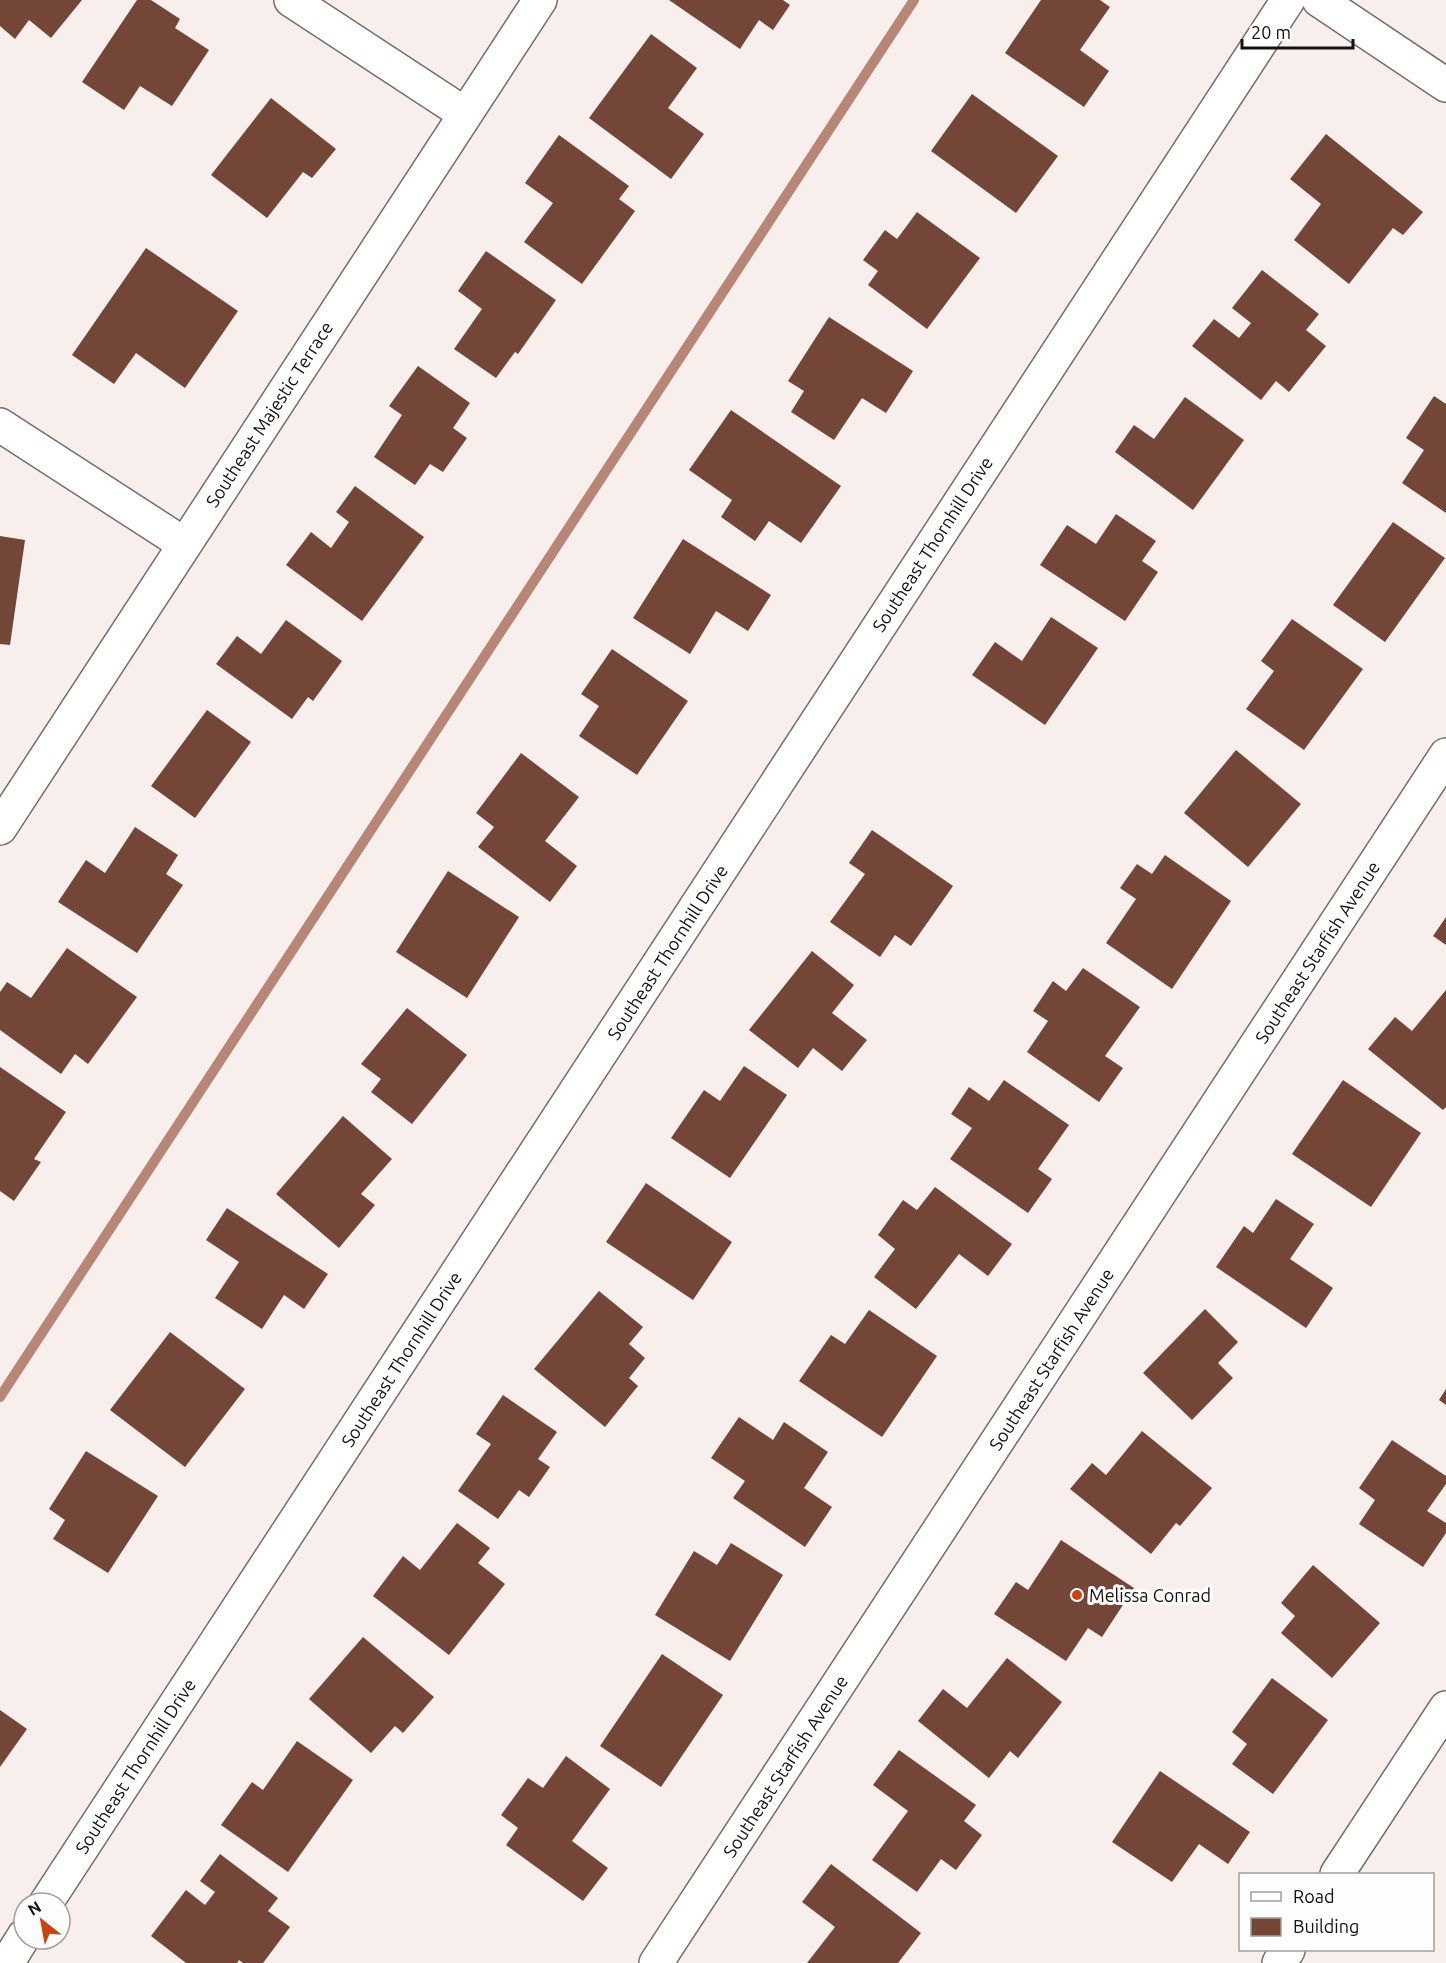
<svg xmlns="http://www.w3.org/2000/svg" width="1446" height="1963" font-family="Ubuntu,sans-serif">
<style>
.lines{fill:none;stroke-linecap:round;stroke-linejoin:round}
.stream{stroke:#b88677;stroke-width:10}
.building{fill:#734638}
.minor-casing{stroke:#766d6a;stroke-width:36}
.minor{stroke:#fff;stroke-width:33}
.poi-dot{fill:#ca4212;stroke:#fefefe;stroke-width:2}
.labels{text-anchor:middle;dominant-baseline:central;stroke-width:6;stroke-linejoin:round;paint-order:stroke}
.street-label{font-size:18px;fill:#13100f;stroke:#fefefe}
.poi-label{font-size:18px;fill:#13100f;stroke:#fefefe;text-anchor:start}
</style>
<rect width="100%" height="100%" fill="#f8eeeb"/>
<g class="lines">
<path class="stream" d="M0 1397 914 0"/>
</g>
<path class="building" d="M0 0H82L51 38 29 20 15 39 0 26Z
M137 0H151L180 19 175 28 209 50 172 106 140 86 124 110 82 82Z
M669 0H783L790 5 773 30 759 20 740 49Z
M1041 0H1100L1110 7 1080 50 1109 71 1084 107 1005 53Z
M651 34 697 68 668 108 704 134 671 179 589 118Z
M972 94 1058 156 1016 213 931 151Z
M271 98 336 149 312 178 303 172 267 218 211 175Z
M1326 134 1423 212 1403 235 1393 228 1349 284 1294 240 1321 204 1290 179Z
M559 135 629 186 619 199 635 211 582 284 524 242 553 203 525 183Z
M917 212 980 258 927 329 868 285 878 271 863 260 885 230 897 239Z
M146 248 238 311 185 388 136 353 114 384 72 355Z
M486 251 556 300 518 354 515 352 496 378 454 349 482 309 458 291Z
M1262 270 1319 314 1306 330 1326 346 1289 392 1276 381 1261 400 1192 346 1214 319 1239 338 1251 323 1232 308Z
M829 317 913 371 886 413 862 398 834 440 791 412 804 391 788 381Z
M418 366 470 403 453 428 467 438 443 472 430 464 415 485 374 457 402 415 389 406Z
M1434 396 1446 404V513L1402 483 1424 450 1406 438Z
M1185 397 1244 440 1193 510 1115 452 1134 425 1154 439Z
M731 410 841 486 801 543 769 521 755 541 721 517 732 500 689 470Z
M355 486 424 537 362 621 286 565 311 532 331 548 349 522 336 512Z
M1116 514 1156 541 1142 561 1158 572 1125 621 1040 565 1067 525 1096 544Z
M1393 522 1445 558 1385 642 1333 605Z
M0 536 25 540 10 645 0 644Z
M683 539 771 595 748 631 716 611 690 654 633 618Z
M1051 617 1098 648 1045 725 972 675 995 642 1022 661Z
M1292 619 1363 669 1304 750 1246 709 1274 671 1261 661Z
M286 620 342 661 313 701 308 697 292 719 216 664 237 636 261 654Z
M612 649 688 701 637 775 579 736 599 706 581 694Z
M207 710 251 742 195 818 151 786Z
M1236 750 1301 804 1248 867 1184 813Z
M521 753 579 797 545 841 577 866 550 902 478 847 494 827 476 813Z
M135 827 178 855 166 874 183 885 137 953 58 902 86 860 105 873Z
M872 830 953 886 911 946 895 935 880 957 830 922 865 874 849 863Z
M1165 855 1231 901 1172 989 1106 943 1136 899 1120 888 1137 864 1152 874Z
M448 871 519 917 467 998 396 952Z
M1446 917V945L1433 936Z
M67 948 137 997 88 1064 75 1054 61 1074 0 1030V992L7 982 31 998Z
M812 951 854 985 832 1013 867 1040 842 1071 813 1048 798 1068 749 1030Z
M1083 968 1140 1007 1105 1056 1123 1068 1099 1102 1027 1052 1048 1021 1033 1011 1053 981 1066 991Z
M1446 990V1107L1443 1110 1368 1049 1395 1017 1412 1031Z
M407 1008 467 1055 412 1124 371 1092 381 1079 361 1064Z
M744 1066 787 1095 730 1178 671 1138 704 1090 720 1101Z
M0 1067 66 1112 34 1159 41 1162 14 1201 0 1191Z
M1004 1080 1069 1125 1038 1169 1052 1179 1028 1213 950 1159 972 1128 951 1114 969 1087 989 1101Z
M1343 1080 1421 1133 1371 1207 1292 1154Z
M343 1116 392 1159 361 1194 375 1205 339 1248 276 1194Z
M646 1183 732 1242 693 1300 606 1242Z
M935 1187 1012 1244 988 1276 959 1254 916 1309 874 1277 895 1249 878 1235 903 1200 917 1210Z
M1276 1199 1314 1224 1290 1259 1333 1288 1306 1328 1216 1267 1244 1226 1253 1233Z
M227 1208 328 1274 304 1309 284 1295 262 1329 215 1298 239 1262 206 1240Z
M599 1291 643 1327 629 1344 645 1358 629 1378 638 1386 605 1427 534 1369Z
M1205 1309 1238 1342 1218 1363 1233 1378 1192 1420 1143 1373Z
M869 1310 937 1356 882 1437 799 1381 831 1335 845 1344Z
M170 1332 245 1389 185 1467 110 1410Z
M1446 1389V1405L1439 1400Z
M503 1395 557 1432 538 1459 550 1467 529 1497 519 1490 498 1519 458 1491 491 1444 476 1434Z
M739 1417 773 1440 784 1422 828 1452 804 1488 832 1507 805 1547 733 1498 745 1481 711 1458Z
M1142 1431 1212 1488 1180 1526 1176 1523 1151 1554 1070 1489 1092 1463 1106 1475Z
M1392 1440 1446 1476V1484L1427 1511 1446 1523V1533L1423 1567 1359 1524 1375 1500 1359 1488Z
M86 1451 158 1496 108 1573 53 1539 65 1520 49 1509Z
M457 1523 490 1548 478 1563 505 1584 449 1655 373 1596 403 1556 420 1570Z
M1061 1540 1134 1588 1102 1637 1088 1628 1066 1661 994 1614 1016 1582 1028 1590Z
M731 1543 783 1575 730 1661 655 1615 694 1551 717 1565Z
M1313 1565 1380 1623 1332 1678 1281 1633 1295 1616 1281 1603Z
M363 1637 434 1697 403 1733 395 1726 371 1753 309 1699Z
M662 1654 723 1695 661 1787 600 1746Z
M1007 1658 1062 1702 1018 1758 1010 1751 989 1778 918 1721 943 1689 967 1708Z
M1272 1678 1328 1720 1273 1794 1232 1764 1247 1744 1232 1732Z
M0 1710 27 1729 0 1767Z
M297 1741 353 1780 288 1872 221 1825 252 1782 263 1790Z
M899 1750 976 1805 964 1821 982 1835 956 1870 941 1859 917 1892 872 1860 908 1811 873 1785Z
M566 1756 610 1789 572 1841 608 1868 583 1901 506 1845 518 1828 501 1815 528 1778 543 1788Z
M1160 1771 1250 1832 1228 1864 1199 1844 1172 1882 1112 1842Z
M220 1854 278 1898 268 1911 290 1927 263 1963H243L239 1960 237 1963H186L151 1936 186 1890 205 1905 215 1892 200 1881Z
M831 1864 921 1933 898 1963H807L835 1927 802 1902Z"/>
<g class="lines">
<g class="minor-casing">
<path id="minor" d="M291 0 465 114
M1319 0 1446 85
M0 425 184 544
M0 828 540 0
M1337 1874 1446 1708
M46 1903 1288 0
M7 1963 24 1936
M656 1963 1446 755
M1279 1963 1288 1950"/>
</g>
<use href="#minor" class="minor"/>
</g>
<circle class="poi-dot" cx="1077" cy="1595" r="6"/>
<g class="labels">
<g class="street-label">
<text transform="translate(269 414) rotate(-57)">Southeast Majestic Terrace</text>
<text transform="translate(932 544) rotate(-57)">Southeast Thornhill Drive</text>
<text transform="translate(667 952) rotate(-57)">Southeast Thornhill Drive</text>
<text transform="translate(1317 952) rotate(-57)">Southeast Starfish Avenue</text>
<text transform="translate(401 1359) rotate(-57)">Southeast Thornhill Drive</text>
<text transform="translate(1051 1359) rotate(-57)">Southeast Starfish Avenue</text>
<text transform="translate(135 1766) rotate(-57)">Southeast Thornhill Drive</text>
<text transform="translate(785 1766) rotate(-57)">Southeast Starfish Avenue</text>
</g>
<g class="poi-label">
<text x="1089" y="1595">Melissa Conrad</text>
</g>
</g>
<rect x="1239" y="1873" width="195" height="78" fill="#fefefe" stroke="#a09f9e" stroke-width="1.5"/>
<rect x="1251" y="1892" width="30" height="9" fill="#ffffff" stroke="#a09f9e" stroke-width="1.5"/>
<text x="1293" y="1903" font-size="18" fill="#13100f">Road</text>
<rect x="1251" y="1918" width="30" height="18" fill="#734638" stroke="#a09f9e" stroke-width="1.5"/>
<text x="1293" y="1933" font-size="18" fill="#13100f">Building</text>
<g transform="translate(42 1921) rotate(329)"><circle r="28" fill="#fefefe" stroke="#a09f9e" stroke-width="1.5"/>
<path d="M0-4.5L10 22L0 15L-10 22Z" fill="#ca4212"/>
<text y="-9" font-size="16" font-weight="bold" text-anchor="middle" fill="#13100f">N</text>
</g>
<path d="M1242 39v9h111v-9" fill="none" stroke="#13100f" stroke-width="3"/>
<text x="1251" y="39" font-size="18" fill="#13100f" stroke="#fefefe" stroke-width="4.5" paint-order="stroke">20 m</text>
</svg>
